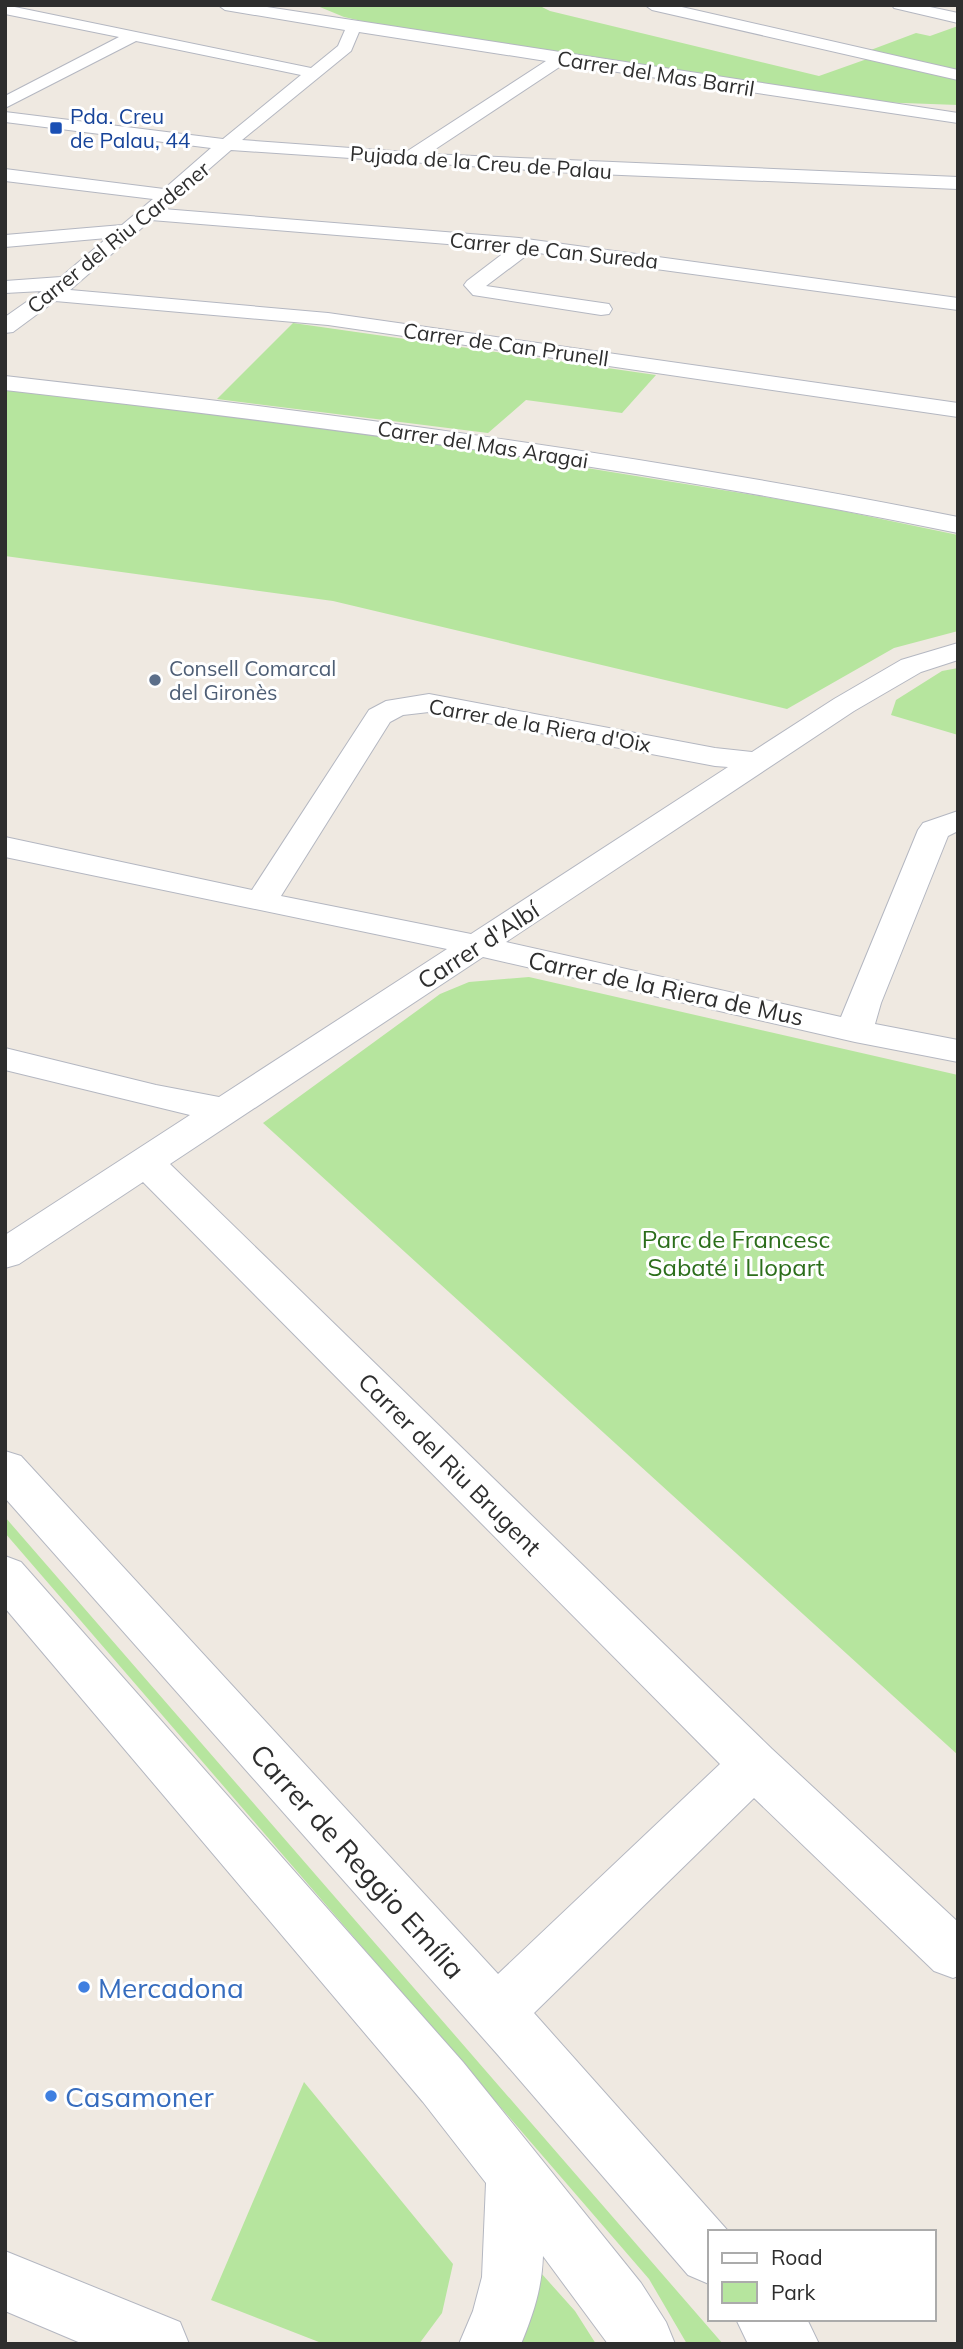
<svg xmlns="http://www.w3.org/2000/svg" width="963" height="2349" font-family="Mulish,sans-serif">
<style>
.green{fill:#b6e59e}
.lines{fill:none;stroke-linecap:round;stroke-linejoin:round}
.minor-casing{stroke:#b4b7c1;stroke-width:2}
.minor{fill:#fff;fill-rule:evenodd}
.transit-dot{fill:#1a4fb4;stroke:#fff;stroke-width:2.5}
.service-dot{fill:#5c6f8a;stroke:#fff;stroke-width:2.5}
.shop-dot{fill:#3f7fe0;stroke:#fff;stroke-width:2.5}
.labels{text-anchor:middle;dominant-baseline:central;stroke-width:6;stroke-linejoin:round;paint-order:stroke}
.far-street-label{font-size:21px;fill:#2e2e2e;stroke:#fff}
.far-transit-label{font-size:21px;fill:#164399;stroke:#fff;text-anchor:start}
.far-service-label{font-size:21px;fill:#4e5e75;stroke:#fff;text-anchor:start}
.street-label{font-size:24px;fill:#2e2e2e;stroke:#fff}
.park-label{font-size:24px;fill:#2c6e1b;stroke:#fff}
.near-street-label{font-size:28px;fill:#2e2e2e;stroke:#fff}
.near-shop-label{font-size:28px;fill:#366cbe;stroke:#fff;text-anchor:start}
</style>
<rect width="100%" height="100%" fill="#efe9e1"/>
<path class="green" d="M315 5H538L550 11 819 76 867 59 958 80V105L876 102 397 29 344 17Z
M958 26V71L868 51 916 33 930 36Z
M293 323 656 375 622 413 526 400 488 433 217 399Z
M5 388 371 433 814 505 958 535V631L894 648 787 709 333 601 5 556Z
M958 668V735L891 715 896 700 942 671Z
M529 977 958 1075V1755L263 1123 440 994 469 982Z
M5 1517 723 2344H687L649 2279 5 1533Z
M304 2082 453 2264 442 2313 419 2344H324L211 2300Z
M541 2273 575 2311 596 2344H519Z"/>
<g class="lines">
<g class="minor-casing">
<path id="minor" d="M5 5 311 68 338 46 345 30 225 10 218 5H254L958 113V123L564 64 428 154 958 177V189L574 173 231 150 163 209 519 238 958 298V310L531 252 486 286 609 304 612 309 609 314 601 315 473 295 464 285 467 281 509 249 151 220 70 290 328 313 958 403V417L328 325 55 301 13 332 5 333V317L42 291 5 293V281L61 277 107 238 5 247V235L122 225 153 199 5 181V169L164 189 211 148 5 122V112L223 139 301 75 136 41 5 108V96L119 37 5 14ZM359 32 546 61 406 152 242 140 351 51Z
M645 5H673L958 70V80L652 10Z
M892 5H921L958 13V23L894 8Z
M5 376C325 412 642 454 958 517V533C642 468 325 426 5 390Z
M958 643V660L921 672 854 711 506 942 841 1017 918 830 923 823 958 811V831L948 836 881 1003 875 1024 958 1040V1062L855 1042 483 957 170 1164 772 1749 958 1922V1976L953 1978 934 1971 754 1798 534 2013 729 2232H709V2284L688 2275 498 2055 5 1498V1451L21 1456 498 1974 720 1764 143 1182 19 1264 5 1268V1235L190 1115 5 1070V1048L156 1085 219 1097 447 949 5 857V837L252 890 369 710 386 701 429 694 715 748 752 752 834 699 901 660ZM429 712 715 766 728 767 471 934 281 896 390 722 403 715Z
M5 1556 21 1562 463 2062 641 2283 666 2322 675 2344H608L543 2256C542 2288 533 2315 521 2344H459L473 2311 482 2277 486 2183 423 2102 5 1608Z
M5 2251 180 2322 189 2344H83L5 2311Z
M736 2319H807L819 2344H748Z"/>
</g>
<use href="#minor" class="minor"/>
</g>
<rect class="transit-dot" x="49" y="121" width="14" height="14" rx="3.5"/>
<circle class="service-dot" cx="155" cy="680" r="7"/>
<g class="shop-dot">
<circle cx="84" cy="1987" r="7"/>
<circle cx="51" cy="2096" r="7"/>
</g>
<g class="labels">
<g class="far-street-label">
<text transform="translate(656 73) rotate(9)">Carrer del Mas Barril</text>
<text transform="translate(481 162) rotate(4)">Pujada de la Creu de Palau</text>
<text transform="translate(118 237) rotate(-39)">Carrer del Riu Cardener</text>
<text transform="translate(554 250) rotate(6)">Carrer de Can Sureda</text>
<text transform="translate(506 344) rotate(8)">Carrer de Can Prunell</text>
<text transform="translate(483 444) rotate(9)">Carrer del Mas Aragai</text>
<text transform="translate(540 725) rotate(10)">Carrer de la Riera d'Oix</text>
</g>
<g class="far-transit-label">
<text x="70" y="116">Pda. Creu<tspan x="70" dy="24">de Palau, 44</tspan></text>
</g>
<g class="far-service-label">
<text x="169" y="668">Consell Comarcal<tspan x="169" dy="24">del Gironès</tspan></text>
</g>
<g class="street-label">
<text transform="translate(478 945) rotate(-33)">Carrer d'Albí</text>
<text transform="translate(666 988) rotate(12)">Carrer de la Riera de Mus</text>
<text transform="translate(450 1464) rotate(45)">Carrer del Riu Brugent</text>
</g>
<g class="park-label">
<text x="736" y="1239">Parc de Francesc<tspan x="736" dy="28">Sabaté i Llopart</tspan></text>
</g>
<g class="near-street-label">
<text transform="translate(358 1861) rotate(48)">Carrer de Reggio Emília</text>
</g>
<g class="near-shop-label">
<text x="98" y="1987">Mercadona</text>
<text x="65" y="2096">Casamoner</text>
</g>
</g>
<rect width="963" height="2349" fill="none" stroke="#2e2e2e" stroke-width="14"/>
<rect x="708" y="2230" width="228" height="91" fill="#ffffff" stroke="#ababab" stroke-width="2"/>
<rect x="722" y="2253" width="35" height="10" fill="#ffffff" stroke="#ababab" stroke-width="2"/>
<text x="771" y="2265" font-size="21" fill="#2e2e2e">Road</text>
<rect x="722" y="2282" width="35" height="21" fill="#b6e59e" stroke="#ababab" stroke-width="2"/>
<text x="771" y="2300" font-size="21" fill="#2e2e2e">Park</text>
</svg>
